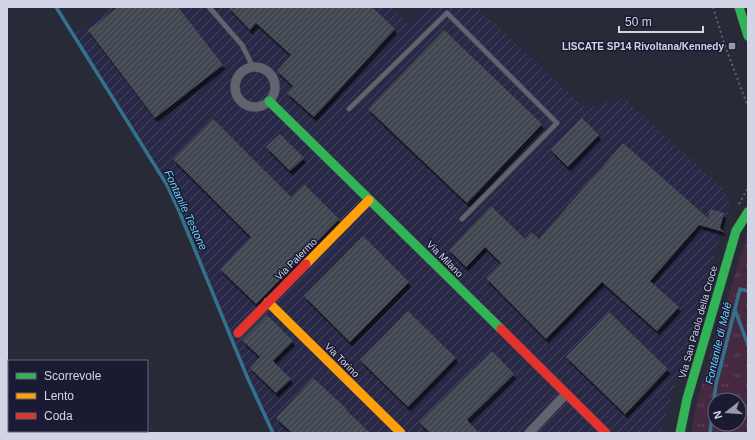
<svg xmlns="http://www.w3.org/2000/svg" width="755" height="440" font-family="Helvetica,sans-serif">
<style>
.industrial{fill:url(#industrial-furrows)}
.grass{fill:url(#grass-tufts);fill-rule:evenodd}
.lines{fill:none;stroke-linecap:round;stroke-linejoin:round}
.stream{stroke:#32728b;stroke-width:3.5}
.building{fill:url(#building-hatch);filter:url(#shadow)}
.lane-casing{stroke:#454653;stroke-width:5.5}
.street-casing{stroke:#454653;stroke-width:10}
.fast-casing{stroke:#454653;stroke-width:10}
.slow-casing{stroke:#454653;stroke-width:10}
.jam-casing{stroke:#454653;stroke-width:10}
.path{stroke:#61616d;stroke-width:2;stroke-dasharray:2 3;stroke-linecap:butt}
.lane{stroke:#62636e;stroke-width:4.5}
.street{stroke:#62636e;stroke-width:9}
.fast{stroke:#30b455;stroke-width:9}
.slow{stroke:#ff9f0a;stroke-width:9}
.jam{stroke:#e5322d;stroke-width:9}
.poi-dot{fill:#9898a9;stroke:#1a1a33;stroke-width:1.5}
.labels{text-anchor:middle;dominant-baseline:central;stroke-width:3;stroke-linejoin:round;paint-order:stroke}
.poi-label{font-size:10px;font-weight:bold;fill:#d3d4e6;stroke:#1a1a33;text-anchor:end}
.street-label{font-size:10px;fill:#d3d4e6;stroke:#1a1a33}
.water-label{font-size:11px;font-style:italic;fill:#6dd3fb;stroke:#1a1a33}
</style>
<defs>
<pattern id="industrial-furrows" width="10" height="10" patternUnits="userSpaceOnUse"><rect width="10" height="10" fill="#292947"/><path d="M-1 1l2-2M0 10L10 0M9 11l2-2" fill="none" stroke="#474762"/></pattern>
<pattern id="grass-tufts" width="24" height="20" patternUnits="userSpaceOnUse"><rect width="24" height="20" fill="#452940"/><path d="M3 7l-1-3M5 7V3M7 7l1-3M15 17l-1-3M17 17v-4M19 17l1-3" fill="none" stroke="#5f475c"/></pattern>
<pattern id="building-hatch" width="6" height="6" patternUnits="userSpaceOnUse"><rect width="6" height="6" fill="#414651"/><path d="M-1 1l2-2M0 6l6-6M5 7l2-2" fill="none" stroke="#5c606a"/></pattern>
<filter id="shadow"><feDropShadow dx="2.5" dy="4.5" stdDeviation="0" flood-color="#0009"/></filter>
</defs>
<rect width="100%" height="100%" fill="#292a38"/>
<path class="industrial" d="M108 7H391L408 25 425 7H476L585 108 624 99 725 190 730 205 660 433H275L262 407 169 185 75 34Z"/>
<path class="grass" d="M748 230V433H691L697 402ZM715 400H739V424H715Z"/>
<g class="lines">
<path class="stream" d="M56 7 167 185 179 211 248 379 273 433
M735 310 748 345
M710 433 716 384 740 289 748 291"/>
</g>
<path class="building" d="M118 7H178L223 65 155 118 88 30Z
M228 7H372L395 29 314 117 287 93 293 86 277 71 291 55 256 23 250 30Z
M444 30 542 124 467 203 368 109Z
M582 118 599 135 568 167 551 150Z
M213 119 291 197 304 184 339 219 256 304 220 269 251 237 173 159Z
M280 134 304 158 290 171 266 147Z
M623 143 708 218 710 209 724 213 720 228 724 232 699 225 650 281 679 307 657 331 602 282 546 339 486 278 501 263 485 247 466 267 449 250 491 206 525 239 531 232 539 239Z
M363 236 409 282 350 342 304 296Z
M408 311 456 358 408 407 360 360Z
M609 312 668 369 625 414 566 357Z
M267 315 293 341 273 361 291 379 276 393 250 368 260 357 242 340Z
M492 351 514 374 467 420 479 433H430L419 422Z
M313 378 347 409 346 410 370 433H292L276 418Z"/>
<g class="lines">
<g class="lane-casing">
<path id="lane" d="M209 7 242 45 253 67
M349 109 447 13 557 123 462 219"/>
</g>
<g class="street-casing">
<path id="street" d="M235 87a20 20 0 1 1 40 0a20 20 0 1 1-40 0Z
M529 433 566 394"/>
</g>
<g class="fast-casing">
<path id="fast" d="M739 7 748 36
M269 101 501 329
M680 433 687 399 736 231 748 212"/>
</g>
<g class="slow-casing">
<path id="slow" d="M306 264 369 200
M268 302 401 433"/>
</g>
<g class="jam-casing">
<path id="jam" d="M501 329 606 433
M238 333 306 264"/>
</g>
<path class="path" d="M713 7 724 43 748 107
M739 204 748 188"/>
<use href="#lane" class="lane"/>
<use href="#street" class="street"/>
<use href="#fast" class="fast"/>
<use href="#slow" class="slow"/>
<use href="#jam" class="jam"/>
</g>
<rect class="poi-dot" x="728" y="42" width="8" height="8" rx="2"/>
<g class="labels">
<g class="poi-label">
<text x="724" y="46">LISCATE SP14 Rivoltana/Kennedy</text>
</g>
<g class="street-label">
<text transform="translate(296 259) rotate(-45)">Via Palermo</text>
<text transform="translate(445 259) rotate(45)">Via Milano</text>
<text transform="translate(698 322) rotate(-74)">Via San Paolo della Croce</text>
<text transform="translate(342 360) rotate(45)">Via Torino</text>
</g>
<g class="water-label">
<text transform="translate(186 210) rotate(65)">Fontanile Testone</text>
<text transform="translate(718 343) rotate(-77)">Fontanile di Malé</text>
</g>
</g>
<rect width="755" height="440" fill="none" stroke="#d3d4e6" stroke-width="16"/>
<rect x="8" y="360" width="140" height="72" fill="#1a1a33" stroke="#64647b"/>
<rect x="16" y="373" width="20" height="6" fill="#30b455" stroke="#64647b"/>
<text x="44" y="380" font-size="12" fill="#d3d4e6">Scorrevole</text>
<rect x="16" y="393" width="20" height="6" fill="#ff9f0a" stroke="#64647b"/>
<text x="44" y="400" font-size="12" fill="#d3d4e6">Lento</text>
<rect x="16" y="413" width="20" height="6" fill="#e5322d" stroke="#64647b"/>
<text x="44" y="420" font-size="12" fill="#d3d4e6">Coda</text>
<g transform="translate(727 412) rotate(253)"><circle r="19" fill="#1a1a33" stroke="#64647b"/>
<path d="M0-3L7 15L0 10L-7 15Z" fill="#9898a9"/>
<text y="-6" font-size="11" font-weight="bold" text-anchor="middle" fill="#d3d4e6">N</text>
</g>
<path d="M619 26v6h84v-6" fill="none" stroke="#d3d4e6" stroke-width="2"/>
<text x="625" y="26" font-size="12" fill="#d3d4e6" stroke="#1a1a33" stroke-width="3" paint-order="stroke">50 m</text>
</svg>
